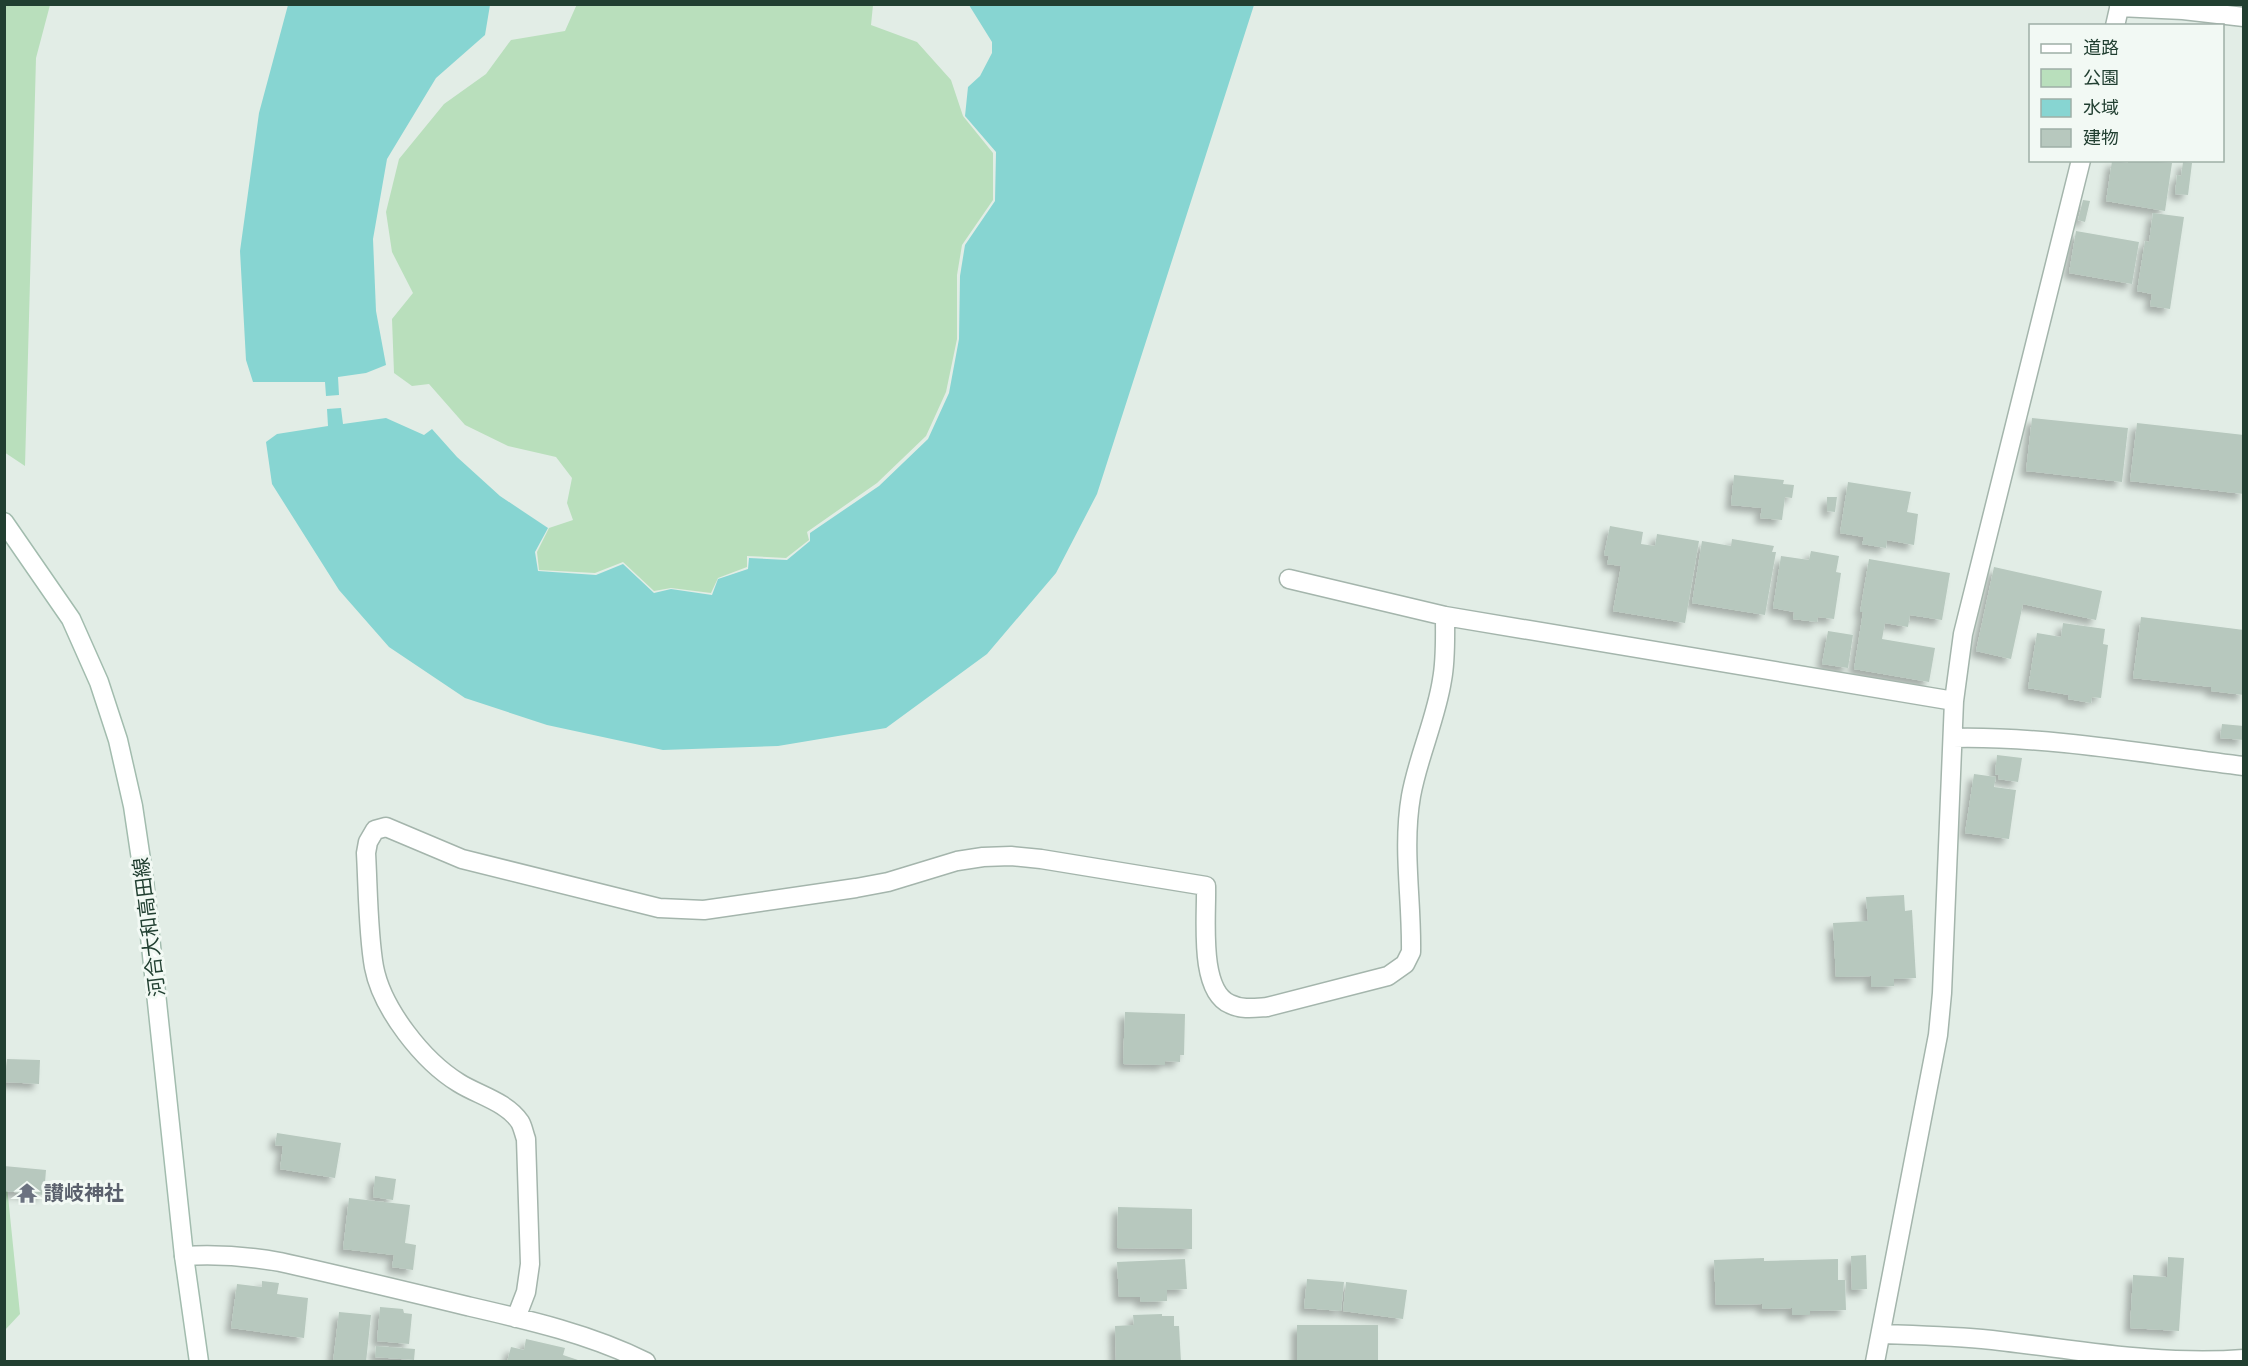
<svg xmlns="http://www.w3.org/2000/svg" width="2248" height="1366" font-family="'Space Grotesk','Noto Sans JP',sans-serif">
<style>
.green{fill:#b9dfbc}
.water{fill:#87d5d2}
.building{fill:#b7c8be;filter:url(#shadow)}
.lines{fill:none;stroke-linecap:round;stroke-linejoin:round}
.street-casing{stroke:#a4b5ac;stroke-width:21}
.secondary-casing{stroke:#a2bcae;stroke-width:21}
.street{stroke:#fff;stroke-width:18}
.secondary{stroke:#fff;stroke-width:18}
.labels{text-anchor:middle;dominant-baseline:central;stroke-width:6;stroke-linejoin:round;paint-order:stroke}
.street-label{font-size:20px;fill:#213f31;stroke:#f2f9f4}
.worship-label{font-size:20px;font-weight:bold;fill:#5b616d;stroke:#f2f9f4;text-anchor:start}
</style>
<defs>
<filter id="shadow"><feDropShadow dx="-5.5" dy="5.5" stdDeviation="3" flood-color="#0004"/></filter>
</defs>
<rect width="100%" height="100%" fill="#e2ede6"/>
<path class="green" d="M577 4 873 5 871 25 917 42 951 80 963 116 993 153V200L962 245 957 275V339L946 392 926 436 877 483 807 532 809 540 786 558 747 556V567L718 578 711 593 671 588 654 591 623 562 595 573 539 570 537 552 549 528 573 520 567 503 572 478 556 457 508 446 465 425 429 384 412 386 394 373 392 319 413 293 392 252 386 212 399 159 444 104 486 74 511 40 565 31Z
M4 5H50L36 58 25 466 4 452Z
M4 1157 20 1314 5 1330H4Z"/>
<path class="water" d="M288 5H490L485 35 436 78 387 159 373 239 376 311 386 365 366 373 338 377 339 395 326 396 325 382H253L246 360 240 251 259 113Z
M969 5H1254L1097 494 1056 573 987 654 886 728 778 746 663 750 547 725 465 698 389 647 339 590 272 484 266 442 277 434 328 426 327 409 341 408 343 424 386 418 424 435 432 429 457 457 500 496 548 528 535 552 538 571 596 575 623 564 654 593 671 589 712 595 718 579 748 569 749 558 787 560 810 541V533L879 486 928 439 949 393 959 339 960 276 965 245 995 201 996 152 965 116 968 87 980 76 992 53V42Z"/>
<path class="building" d="M2128 160 2172 163 2165 211 2106 201 2112 161 2128 163Z
M2183 162 2192 163 2188 195 2175 194 2177 175 2181 176Z
M2083 200 2090 201 2085 222 2078 220Z
M2153 213 2184 217 2170 309 2150 306 2152 294 2137 291 2145 241 2149 242Z
M2076 231 2139 242 2132 284 2069 273Z
M2032 418 2128 428 2122 482 2026 471Z
M2137 423 2244 435V494L2130 481Z
M1734 475 1784 480 1783 484 1794 485 1792 498 1785 497 1782 520 1760 518 1762 508 1731 505Z
M1848 482 1911 492 1907 512 1918 514 1914 545 1887 540 1886 548 1862 544 1864 537 1840 533Z
M1827 497H1837L1835 512 1827 511Z
M1610 526 1643 532 1641 544 1655 546 1657 534 1699 541 1685 623 1613 611 1621 566 1607 564 1609 556 1604 555Z
M1732 539 1774 546 1772 552H1776L1765 615 1692 603 1702 541 1731 546Z
M1811 551 1839 556 1836 572 1841 573 1834 619 1818 617 1817 622 1793 619 1794 612 1773 608 1781 556 1809 560Z
M1869 559 1950 573 1942 620 1910 615 1908 627 1885 623 1882 639 1935 648 1929 682 1854 669 1863 612H1860Z
M1994 567 2102 591 2096 620 2023 604 2011 659 1976 651Z
M2141 617 2244 630V695L2211 691V687L2133 678Z
M2063 623 2105 629 2103 644 2108 645 2101 698 2092 697 2091 703 2068 699 2069 695 2028 688 2037 633 2061 637Z
M1828 631 1853 635 1848 668 1822 664Z
M2222 724 2244 726V740L2220 738Z
M1997 755 2022 758 2018 782 1998 779 1999 775 1995 774Z
M1974 774 1996 777 1994 787 2016 790 2009 839 1965 833Z
M1904 895 1905 911 1912 910 1916 978 1894 979V986L1871 987V976L1836 977 1833 923 1868 921 1866 897Z
M1125 1012 1185 1014 1184 1055H1180V1062L1165 1061V1065L1123 1064Z
M7 1059 40 1060 39 1084 5 1082Z
M277 1133 341 1143 335 1178 280 1169 283 1146 275 1145Z
M4 1166 46 1170 44 1195 4 1191Z
M375 1176 396 1179 393 1200 373 1197Z
M349 1198 410 1205 405 1243 416 1245 413 1270 392 1267 394 1255 343 1249Z
M1118 1207 1192 1209V1249L1117 1248Z
M1866 1255 1867 1289 1852 1290 1851 1256Z
M2168 1257 2184 1258 2179 1331 2130 1328 2133 1275 2167 1277Z
M1764 1258V1261L1838 1259V1280H1845L1846 1310 1810 1311V1315H1792V1308L1763 1309 1762 1304 1716 1305 1714 1260Z
M1185 1259 1187 1289 1167 1290V1301L1141 1302 1140 1297H1119L1117 1262Z
M1307 1279 1344 1282 1341 1311 1304 1308Z
M262 1281 279 1283 277 1294 308 1298 304 1338 231 1328 237 1284 262 1287Z
M1346 1282 1407 1290 1403 1319 1343 1311Z
M380 1307 403 1309 404 1313 412 1314 409 1344 377 1341Z
M339 1312 371 1315 366 1362H333Z
M1162 1314V1316H1174V1326H1179L1181 1362H1116L1115 1326 1134 1325 1133 1315Z
M1297 1325H1378V1362H1297Z
M526 1339 565 1348 563 1355 584 1362H507L511 1347 524 1350Z
M376 1346 415 1349 414 1360 375 1357Z"/>
<g class="lines">
<g class="street-casing">
<path id="street" d="M2119 7 2183 10 2244 17
M2115 26 2120 4
M1289 579 1445 616 1954 701
M1953 738C2050 736 2147 754 2244 766
M184 1256C217 1254 247 1256 280 1262 343 1276 405 1291 467 1306 528 1320 590 1334 646 1362
M516 1318 526 1292 530 1264 526 1139C524 1134 523 1127 520 1122 507 1102 478 1095 459 1083 423 1061 382 1009 374 967 368 933 368 889 366 853L368 842 375 830 386 827 462 859 659 908 704 910 856 888 888 882 957 861 983 857 1011 856 1041 859 1206 886C1207 916 1198 990 1230 1004 1242 1010 1254 1008 1267 1007L1388 976 1405 964 1411 952C1412 900 1402 848 1411 796 1418 757 1436 719 1442 680 1446 659 1445 637 1445 616
M1881 1334C1915 1335 1948 1336 1982 1339 2069 1348 2155 1366 2244 1359
M1875 1362 1938 1035 1942 993 1954 701 1963 634 2081 160"/>
</g>
<g class="secondary-casing">
<path id="secondary" d="M4 522 71 619 99 682 118 740 133 806 144 880 184 1256 199 1362"/>
</g>
<use href="#street" class="street"/>
<use href="#secondary" class="secondary"/>
</g>
<defs>
<g id="temple-bare" transform="scale(1.62)"><path d="M0-6L5-2H3V0L6.5 2.5H4V6H1.5V3h-3V6H-4V2.5H-6.5L-3 0V-2H-5Z" fill="#6b7280" stroke="#f2f9f4" stroke-width="2.5" paint-order="stroke"/></g>
</defs>
<g fill-rule="evenodd">
<use href="#temple-bare" x="27" y="1193"/>
</g>
<g class="labels">
<g class="street-label">
<text transform="translate(149 927) rotate(-97)">河合大和高田線</text>
</g>
<g class="worship-label">
<text x="44" y="1193">讃岐神社</text>
</g>
</g>
<rect width="2248" height="1366" fill="none" stroke="#213f31" stroke-width="12"/>
<rect x="2029" y="24" width="195" height="138" fill="#f2f9f4" stroke="#9eafa6" stroke-width="1.5"/>
<rect x="2041" y="44" width="30" height="9" fill="#ffffff" stroke="#9eafa6" stroke-width="1.5"/>
<text x="2083" y="54" font-size="18" fill="#213f31">道路</text>
<rect x="2041" y="69" width="30" height="18" fill="#b9dfbc" stroke="#9eafa6" stroke-width="1.5"/>
<text x="2083" y="84" font-size="18" fill="#213f31">公園</text>
<rect x="2041" y="99" width="30" height="18" fill="#87d5d2" stroke="#9eafa6" stroke-width="1.5"/>
<text x="2083" y="114" font-size="18" fill="#213f31">水域</text>
<rect x="2041" y="129" width="30" height="18" fill="#b7c8be" stroke="#9eafa6" stroke-width="1.5"/>
<text x="2083" y="144" font-size="18" fill="#213f31">建物</text>
</svg>
